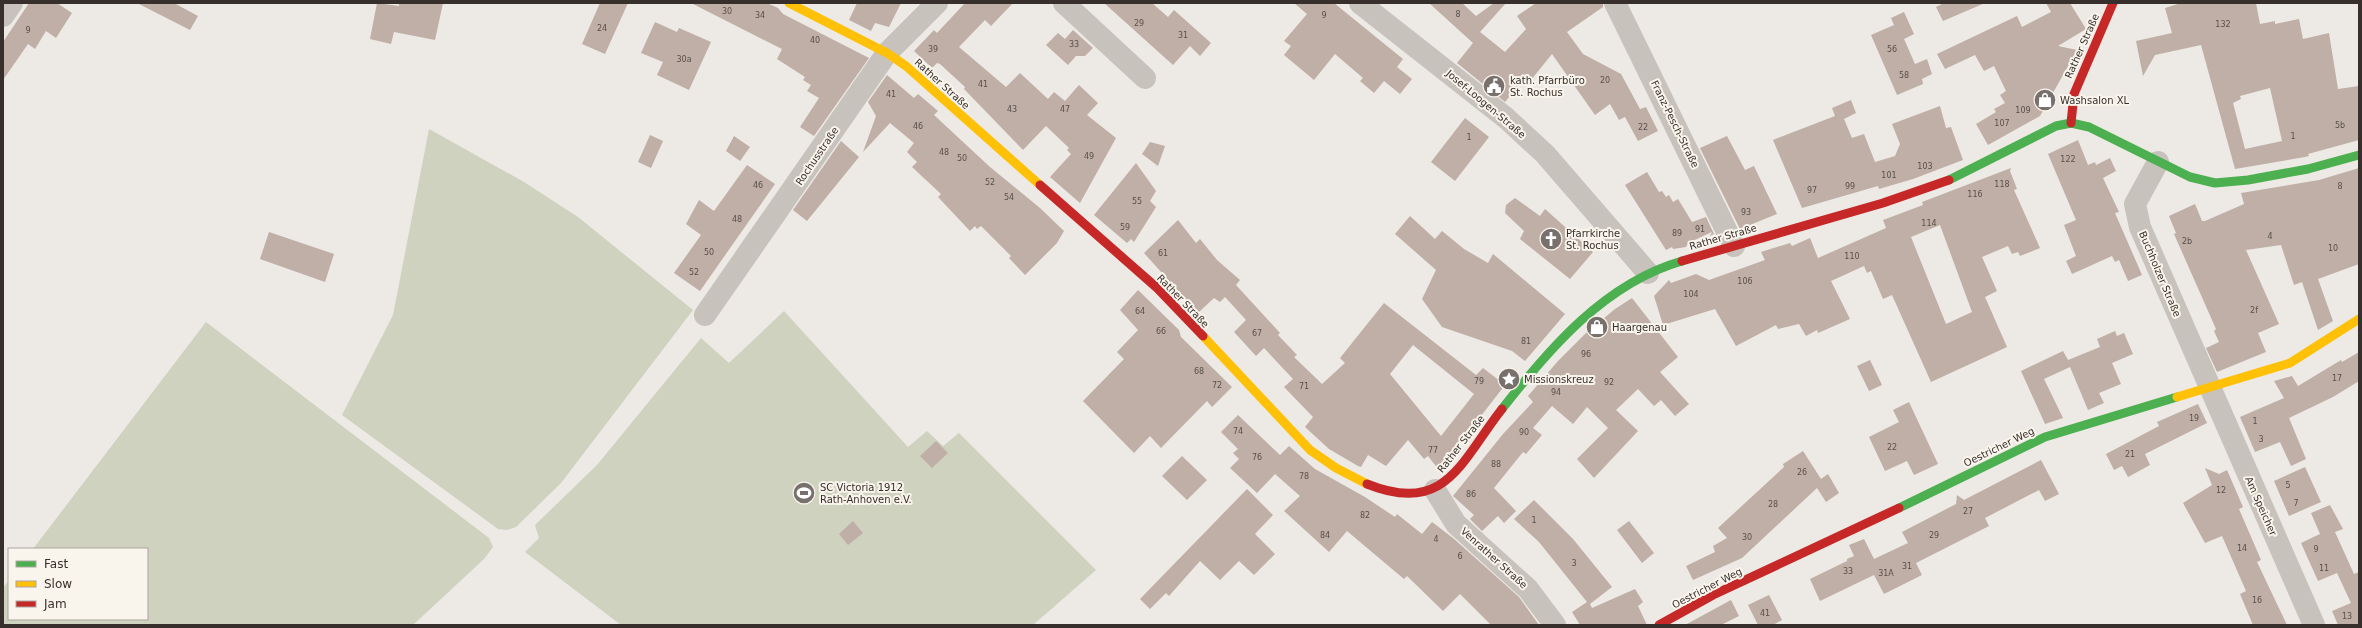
<svg xmlns="http://www.w3.org/2000/svg" width="2362" height="628" font-family="'DejaVu Sans',sans-serif">
<style>
.green{fill:#ced2bf}
.building{fill:#bfafa7;fill-rule:evenodd}
.lines{fill:none;stroke-linecap:round;stroke-linejoin:round}
.street{stroke:#c7c2bc;stroke-width:22}
.fast{stroke:#4caf50;stroke-width:9}
.slow{stroke:#ffc107;stroke-width:9}
.jam{stroke:#c62828;stroke-width:9}
.labels{text-anchor:middle;dominant-baseline:central;stroke-width:4;stroke-linejoin:round;paint-order:stroke}
.number-label{font-size:8px;fill:#594f4a}
.street-label{font-size:10px;fill:#372f2b;stroke:#f9f4ec}
.poi-label{font-size:10px;fill:#372f2b;stroke:#f9f4ec;text-anchor:start}
</style>
<rect width="100%" height="100%" fill="#ede9e4"/>
<path class="green" d="M429 129 524 182 578 217 693 310 561 483 516 527 507 530 498 529 342 415 393 315Z
M784 311 908 447 927 431 943 446 959 433 1096 570 1033 625H621L525 552 539 538 535 525 597 465 701 338 729 363Z
M206 322 489 538 493 547 484 559 413 625H3V588L9 580V619H147V549H33Z"/>
<path class="building" d="M29 3H57L72 13 56 38 46 31 35 49 28 44 3 80V42Z
M137 3H174L198 16 190 30Z
M377 3 399 6V3H443L435 40 394 32 391 44 370 39Z
M600 3H628L605 54 582 44Z
M691 3H767L778 8 783 14 869 58 814 136 800 127 819 98 807 91 811 85 803 80 805 77 777 59 782 49Z
M857 3H901L889 27 875 23 871 31 849 20Z
M965 3H1013L991 26 985 20 959 47 1006 87 1020 73 1048 99 1054 92 1065 101 1079 85 1098 103 1087 115 1116 138 1080 203 1050 177 1071 154 1067 150 1069 148 1046 126 1023 150 964 89 965 87 940 64 937 63 932 68 914 51 934 30 937 33Z
M1104 3H1152L1168 17 1174 10 1211 43 1200 56 1190 46 1173 65Z
M1294 3H1334L1403 59 1397 67 1412 79 1400 94 1384 81 1374 93 1360 81 1363 78 1335 54 1314 80 1284 55 1291 46 1284 41 1307 14Z
M1429 3H1462L1476 16 1494 3H1506L1480 32 1505 52 1526 29 1517 16 1536 3H1603V7L1567 32 1583 54 1621 74 1640 109 1646 107 1658 131 1638 141 1625 117 1619 120 1610 104 1595 115 1552 54 1527 85 1522 81 1505 102 1457 63 1473 43Z
M1944 3H1985L1943 21 1936 7Z
M2046 3H2070L2086 29 2058 46 2077 50 2040 116 1988 145 1976 124 1996 112 1994 109 2005 103 2000 95 2006 91 1994 66 1984 71 1975 55 1945 69 1937 54 2017 16 2022 27 2051 12Z
M2181 3H2256L2260 24 2275 21V24L2299 19 2303 39 2329 33 2338 89 2359 86V140L2308 154 2309 156 2305 157 2235 169 2201 45 2155 55 2143 76 2136 41 2172 33 2165 8ZM2270 88 2282 141 2245 149 2233 103 2241 99 2240 96Z
M1904 12 1914 34 1904 39 1915 64 1927 59 1932 74 1922 79 1923 84 1897 95 1871 35 1894 25 1891 18Z
M655 22 677 32 679 28 711 42 689 90 657 75 663 62 641 53Z
M1073 30 1093 48 1085 56H1076L1068 65 1046 45 1058 33 1065 39Z
M887 75 914 98 918 94 938 111 934 115 990 167 1040 208 1064 231 1057 243 1025 275 1009 258 1011 256 981 226 977 229 975 226 970 231 938 197 941 194 912 167 917 162 907 152 914 143 890 123 863 152 876 116 868 102Z
M1851 100 1856 113 1844 119 1852 138 1864 134 1875 162 1895 156 1900 144 1892 124 1940 106 1946 128 1951 127 1963 160 1913 179 1879 189 1878 186 1802 208 1773 140 1835 116 1832 108Z
M1465 118 1489 137 1455 181 1431 162Z
M650 135 663 141 651 168 638 162Z
M734 136 750 147 740 161 726 151Z
M1727 136 1745 170 1754 166 1777 214 1740 229 1700 148Z
M2078 140 2088 165 2095 162 2096 165 2110 158 2116 171 2103 178 2119 212 2115 213 2142 275 2128 281 2119 260 2115 262 2112 256 2072 274 2066 261 2076 256 2064 225 2076 220 2048 154Z
M841 141 859 157 807 221 793 210Z
M1150 142 1165 146 1158 166 1142 154Z
M1136 163 1156 191 1150 201 1156 207 1134 242 1131 239 1127 243 1094 215Z
M747 165 775 184 700 291 674 273 701 235 686 224 699 200 714 211Z
M2011 168 2010 171 2017 189 2014 190 2040 248 2020 256 2018 252 2012 254 2008 246 1982 257 1997 291 1985 297 2007 347 1931 382 1892 295 1883 299 1871 271 1867 273 1864 266 1831 281 1850 319 1818 333 1817 330 1806 336 1799 324 1778 329 1776 325 1736 346 1715 309 1663 325 1654 296 1669 280 1671 283 1696 274 1709 280 1765 260 1761 252 1790 243 1792 246 1810 238 1818 258 1886 228 1883 220 1923 205 1922 202ZM1940 225 1972 312 1946 324 1911 237Z
M2359 168V264L2318 279 2333 321 2318 330 2302 282 2294 285 2281 245 2246 250 2279 324 2258 333 2266 352 2217 372 2206 348 2219 342 2214 331 2216 329 2174 234 2176 233 2169 216 2195 204 2202 221H2205L2244 204 2241 193 2319 180Z
M1647 172 1659 192 1662 191 1666 197 1669 195 1673 202 1678 199 1692 222 1706 217 1714 234 1710 236 1712 232 1688 243 1686 247 1673 249 1672 247 1666 250 1625 185Z
M1515 198 1540 216 1545 209 1593 252 1570 279 1520 239 1524 231 1505 213 1506 205Z
M1410 216 1435 239 1442 231 1464 249 1488 263 1493 254 1565 314 1525 361 1512 351 1442 327 1422 299 1436 270 1395 234Z
M1178 220 1196 243 1200 239 1217 260 1240 280 1236 285 1280 333 1278 335 1297 355 1294 357 1322 384 1345 363 1340 358 1384 303 1476 375 1483 368 1505 385 1439 470 1428 456 1424 459 1408 440 1386 466 1368 455 1361 467 1358 466 1329 449 1305 427 1313 417 1284 387 1293 379 1264 348 1256 356 1234 332 1246 320 1225 297 1220 302 1214 298 1198 313 1144 253ZM1413 345 1474 394 1441 436 1390 374Z
M269 232 334 254 325 282 260 259Z
M1138 290 1179 330 1181 337 1232 387 1212 407 1207 401 1161 448 1150 436 1134 453 1083 401 1124 359 1117 352 1138 330 1120 310Z
M1632 298 1678 357 1660 372 1689 404 1675 416 1661 400 1654 406 1638 389 1616 410 1638 431 1594 478 1577 459 1608 428 1587 407 1573 424 1552 406 1533 428 1542 435 1526 454 1523 452 1494 488 1516 511 1504 523 1498 516 1482 531 1470 519 1474 515 1453 496 1503 434 1533 402 1528 396 1558 361 1586 333 1615 309Z
M2115 331 2117 336 2124 333 2133 354 2112 363 2121 384 2099 393 2104 403 2088 410 2070 367 2044 379 2063 418 2045 424 2021 371 2063 351 2068 360 2100 347 2097 339Z
M2359 352V381L2333 397 2289 418 2306 459 2291 466 2280 442 2255 452 2240 417 2284 398 2274 381 2292 376 2298 386 2341 360 2342 362Z
M1870 360 1882 385 1869 391 1857 366Z
M1909 402 1938 464 1914 475 1907 461 1885 471 1869 437 1899 422 1893 410Z
M2198 404 2207 423 2145 454 2150 465 2128 477 2122 466 2114 470 2106 454 2159 426 2157 422Z
M1238 415 1280 455 1289 446 1315 469 1365 497 1395 517 1397 514 1422 534 1432 522 1453 538 1519 597 1539 625H1491L1460 594 1443 611 1407 576 1404 579 1347 531 1329 552 1284 511 1300 496 1275 474 1257 493 1230 468 1239 459 1233 453 1238 449 1221 432Z
M936 441 948 453 932 468 920 456Z
M1803 451 1821 479 1828 474 1839 493 1826 502 1817 488 1742 558 1693 580 1686 566 1715 552 1713 546 1727 538 1718 528 1784 467 1783 464Z
M1182 456 1207 480 1187 500 1162 476Z
M2041 460 2059 494 2045 501 2039 490 1985 518 1989 526 1916 563 1922 575 1884 594 1874 575 1820 601 1810 579 1847 561V559L1854 556 1849 545 1864 539 1874 559 1908 543 1902 532 1956 504 1957 495 1964 500Z
M2305 467 2321 502 2289 516 2274 481Z
M2205 468 2219 474 2227 470 2243 507 2239 509 2261 560 2257 562 2287 625H2253L2240 594 2246 591 2222 536 2205 543 2183 503 2212 485Z
M1247 489 1273 515 1255 534 1275 554 1254 575 1239 561 1220 580 1200 561 1169 596 1166 593 1150 609 1140 599Z
M1534 500 1573 539 1612 587 1590 604 1592 608 1635 589 1643 602 1638 606 1647 625H1580L1572 612 1587 602 1539 542 1514 519Z
M2330 505 2343 529 2335 532 2354 574 2359 572V625H2338L2332 611 2351 603 2337 573 2318 581 2301 543 2320 534 2311 513Z
M853 521 863 533 848 545 839 534Z
M1629 521 1654 553 1642 563 1617 530Z
M1769 595 1782 620 1773 625H1758L1748 605Z
M1731 600 1739 616 1721 625H1685Z"/>
<g class="lines">
<path class="street" d="M1064 3 1145 78
M1360 3 1506 118 1545 154 1648 273
M1615 3 1734 246
M3 16 12 3
M2158 162 2135 204 2140 227 2314 625
M705 315 887 53 937 3
M1435 490 1456 524 1528 589 1555 625"/>
<path class="fast" d="M1949 180 2056 126 2071 123 2089 127 2190 177 2215 183 2248 180 2308 169 2359 155
M1502 409C1549 349 1605 283 1682 261
M1899 508 2045 437 2177 397"/>
<path class="slow" d="M789 3 887 53 906 66 1040 185
M1203 336 1310 450 1336 468 1367 484
M2177 397 2290 363 2359 319"/>
<path class="jam" d="M2071 123 2074 94 2113 3
M1040 185 1156 287 1203 336
M1682 261 1883 203 1949 180
M1367 484C1446 516 1461 461 1502 409
M1659 625 1713 595 1899 508"/>
</g>
<defs>
<g id="civic-disc" transform="scale(1.15)"><circle r="9.5" fill="#77706c" stroke="#f9f4ec"/><path d="M-.6-6.5H3V-4.5H.6V-3L4-1V1h2V6H-6V1h2V-1L-.6-3ZM-1.2 2.5V6h2.4V2.5Z" fill="#fff"/></g>
<g id="shop-disc" transform="scale(1.15)"><circle r="9.5" fill="#77706c" stroke="#f9f4ec"/><path d="M-5-2.5h2.3a2.7 3.5 0 0 1 5.4 0H5L5.5 6h-11ZM-1.5-2.5h3a1.5 2.3 0 0 0-3 0Z" fill="#fff"/></g>
<g id="church-disc" transform="scale(1.15)"><circle r="9.5" fill="#77706c" stroke="#f9f4ec"/><path d="M-1.2-6h2.4v3.5h3.3v2.4h-3.3V6h-2.4V-.1h-3.3v-2.4h3.3Z" fill="#fff"/></g>
<g id="sight-disc" transform="scale(1.15)"><circle r="9.5" fill="#77706c" stroke="#f9f4ec"/><path d="M0-6L1.8-2.2L6-1.7L2.9 1.2L3.7 5.4L0 3.3L-3.7 5.4L-2.9 1.2L-6-1.7L-1.8-2.2Z" fill="#fff"/></g>
<g id="stadium-disc" transform="scale(1.15)"><circle r="9.5" fill="#77706c" stroke="#f9f4ec"/><path d="M0-5a6.5 5 0 1 0 0 10a6.5 5 0 1 0 0-10ZM-3.5-1.8h7v3.6h-7Z" fill="#fff"/></g>
</defs>
<g fill-rule="evenodd">
<use href="#civic-disc" x="1494" y="86"/>
<use href="#shop-disc" x="2045" y="100"/>
<use href="#church-disc" x="1551" y="239"/>
<use href="#shop-disc" x="1597" y="327"/>
<use href="#sight-disc" x="1509" y="379"/>
<use href="#stadium-disc" x="804" y="493"/>
</g>
<g class="labels">
<g class="number-label">
<text x="727" y="11">30</text>
<text x="1458" y="14">8</text>
<text x="760" y="15">34</text>
<text x="1324" y="15">9</text>
<text x="1139" y="23">29</text>
<text x="2223" y="24">132</text>
<text x="602" y="28">24</text>
<text x="28" y="30">9</text>
<text x="1183" y="35">31</text>
<text x="815" y="40">40</text>
<text x="1074" y="44">33</text>
<text x="933" y="49">39</text>
<text x="1892" y="49">56</text>
<text x="684" y="59">30a</text>
<text x="1904" y="75">58</text>
<text x="1605" y="80">20</text>
<text x="983" y="84">41</text>
<text x="891" y="94">41</text>
<text x="1012" y="109">43</text>
<text x="1065" y="109">47</text>
<text x="2023" y="110">109</text>
<text x="2002" y="123">107</text>
<text x="2340" y="125">5b</text>
<text x="918" y="126">46</text>
<text x="1643" y="127">22</text>
<text x="2293" y="136">1</text>
<text x="1469" y="137">1</text>
<text x="944" y="152">48</text>
<text x="1089" y="156">49</text>
<text x="962" y="158">50</text>
<text x="2068" y="159">122</text>
<text x="1925" y="166">103</text>
<text x="1889" y="175">101</text>
<text x="990" y="182">52</text>
<text x="2002" y="184">118</text>
<text x="758" y="185">46</text>
<text x="1850" y="186">99</text>
<text x="2340" y="186">8</text>
<text x="1812" y="190">97</text>
<text x="1975" y="194">116</text>
<text x="1009" y="197">54</text>
<text x="1137" y="201">55</text>
<text x="1746" y="212">93</text>
<text x="737" y="219">48</text>
<text x="1929" y="223">114</text>
<text x="1125" y="227">59</text>
<text x="1700" y="229">91</text>
<text x="1677" y="233">89</text>
<text x="2270" y="236">4</text>
<text x="2187" y="241">2b</text>
<text x="2333" y="248">10</text>
<text x="709" y="252">50</text>
<text x="1163" y="253">61</text>
<text x="1852" y="256">110</text>
<text x="694" y="272">52</text>
<text x="1745" y="281">106</text>
<text x="1691" y="294">104</text>
<text x="2254" y="310">2f</text>
<text x="1140" y="311">64</text>
<text x="1161" y="331">66</text>
<text x="1257" y="333">67</text>
<text x="1526" y="341">81</text>
<text x="1586" y="354">96</text>
<text x="1199" y="371">68</text>
<text x="2337" y="378">17</text>
<text x="1479" y="381">79</text>
<text x="1609" y="382">92</text>
<text x="1217" y="385">72</text>
<text x="1304" y="386">71</text>
<text x="1556" y="392">94</text>
<text x="2194" y="418">19</text>
<text x="2255" y="421">1</text>
<text x="1238" y="431">74</text>
<text x="1524" y="432">90</text>
<text x="2261" y="439">3</text>
<text x="1892" y="447">22</text>
<text x="1433" y="450">77</text>
<text x="2130" y="454">21</text>
<text x="1257" y="457">76</text>
<text x="1496" y="464">88</text>
<text x="1802" y="472">26</text>
<text x="1304" y="476">78</text>
<text x="2288" y="485">5</text>
<text x="2221" y="490">12</text>
<text x="1471" y="494">86</text>
<text x="2296" y="503">7</text>
<text x="1773" y="504">28</text>
<text x="1968" y="511">27</text>
<text x="1365" y="515">82</text>
<text x="1534" y="520">1</text>
<text x="1325" y="535">84</text>
<text x="1934" y="535">29</text>
<text x="1747" y="537">30</text>
<text x="1436" y="539">4</text>
<text x="2242" y="548">14</text>
<text x="2316" y="549">9</text>
<text x="1460" y="556">6</text>
<text x="1574" y="563">3</text>
<text x="1907" y="566">31</text>
<text x="2324" y="568">11</text>
<text x="1848" y="571">33</text>
<text x="1886" y="573">31A</text>
<text x="2257" y="600">16</text>
<text x="1765" y="613">41</text>
<text x="2347" y="616">13</text>
</g>
<g class="street-label">
<text transform="translate(2082 46) rotate(-66)">Rather Straße</text>
<text transform="translate(942 84) rotate(42)">Rather Straße</text>
<text transform="translate(1486 104) rotate(40)">Josef-Loogen-Straße</text>
<text transform="translate(1675 124) rotate(64)">Franz-Pesch-Straße</text>
<text transform="translate(817 156) rotate(-56)">Rochusstraße</text>
<text transform="translate(1723 237) rotate(-16)">Rather Straße</text>
<text transform="translate(2160 274) rotate(67)">Buchholzer Straße</text>
<text transform="translate(1183 301) rotate(46)">Rather Straße</text>
<text transform="translate(1461 444) rotate(-52)">Rather Straße</text>
<text transform="translate(1999 447) rotate(-26)">Oestricher Weg</text>
<text transform="translate(2261 506) rotate(66)">Am Speicher</text>
<text transform="translate(1494 558) rotate(42)">Venrather Straße</text>
<text transform="translate(1707 588) rotate(-27)">Oestricher Weg</text>
</g>
<g class="poi-label">
<text x="1510" y="80">kath. Pfarrbüro<tspan x="1510" dy="12">St. Rochus</tspan></text>
<text x="2060" y="100">Washsalon XL</text>
<text x="1566" y="233">Pfarrkirche<tspan x="1566" dy="12">St. Rochus</tspan></text>
<text x="1612" y="327">Haargenau</text>
<text x="1524" y="379">Missionskreuz</text>
<text x="820" y="487">SC Victoria 1912<tspan x="820" dy="12">Rath-Anhoven e.V.</tspan></text>
</g>
</g>
<rect width="2362" height="628" fill="none" stroke="#372f2b" stroke-width="8"/>
<rect x="8" y="548" width="140" height="72" fill="#f9f4ec" stroke="#aba59f"/>
<rect x="16" y="561" width="20" height="6" fill="#4caf50" stroke="#aba59f"/>
<text x="44" y="568" font-size="12" fill="#372f2b">Fast</text>
<rect x="16" y="581" width="20" height="6" fill="#ffc107" stroke="#aba59f"/>
<text x="44" y="588" font-size="12" fill="#372f2b">Slow</text>
<rect x="16" y="601" width="20" height="6" fill="#c62828" stroke="#aba59f"/>
<text x="44" y="608" font-size="12" fill="#372f2b">Jam</text>
</svg>
